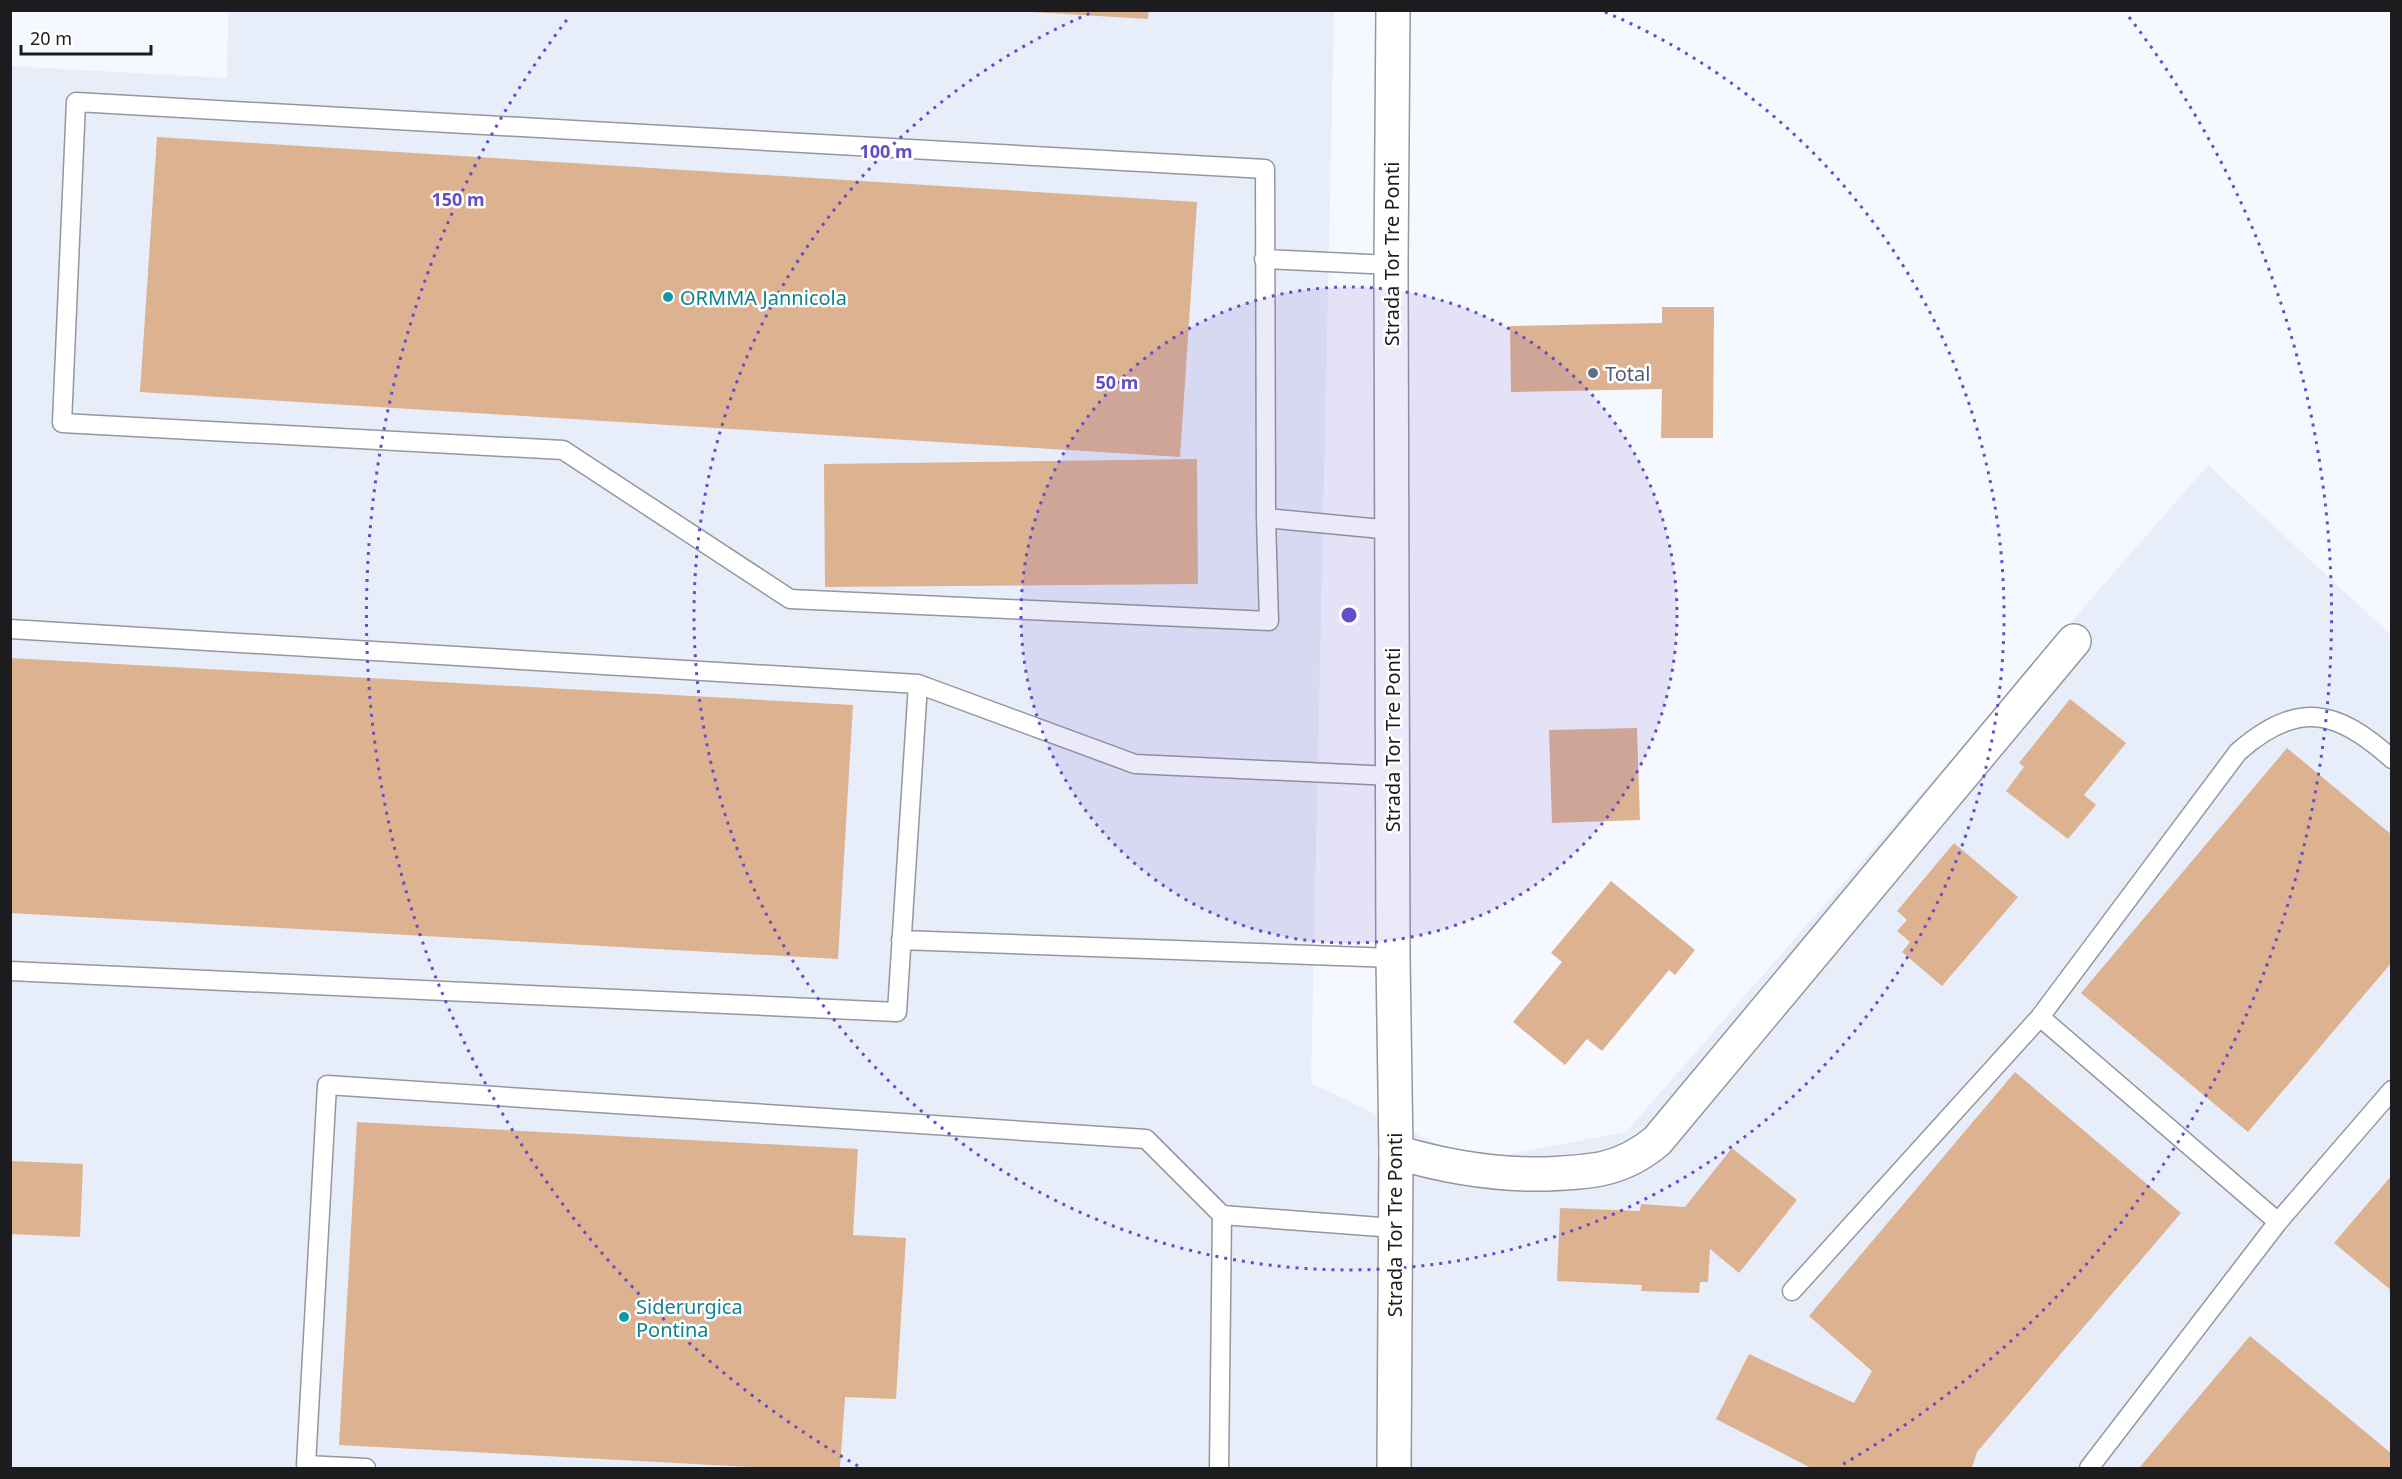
<svg xmlns="http://www.w3.org/2000/svg" width="2402" height="1479" font-family="'Noto Sans',sans-serif">
<style>
.built{fill:#e8edfa}
.building{fill:#ddb291}
.lines{fill:none;stroke-linecap:round;stroke-linejoin:round}
.lane-casing{stroke:#94979c;stroke-width:21}
.street-casing{stroke:#94979c;stroke-width:36}
.secondary-casing{stroke:#94979c;stroke-width:36}
.lane{stroke:#fff;stroke-width:18}
.street{stroke:#fff;stroke-width:33}
.secondary{stroke:#fff;stroke-width:33}
.ring{fill:none;stroke:#634ec7;stroke-width:3;stroke-dasharray:3 6}
.culture-dot{fill:#0f9aa8;stroke:#fff;stroke-width:2}
.service-dot{fill:#5c6f8a;stroke:#fff;stroke-width:2}
.labels{text-anchor:middle;dominant-baseline:central;stroke-width:5;stroke-linejoin:round;paint-order:stroke}
.street-label{font-size:20px;fill:#1c1c1e;stroke:#fff}
.culture-label{font-size:20px;fill:#0d838f;stroke:#fff;text-anchor:start}
.service-label{font-size:20px;fill:#4e5e75;stroke:#fff;text-anchor:start}
.centre{fill:#634ec7;stroke:#fff;stroke-width:3}
.ring-label{font-size:18px;text-anchor:middle;font-weight:bold;fill:#634ec7;stroke:#fff;stroke-width:5;stroke-linejoin:round;paint-order:stroke}
</style>
<rect width="100%" height="100%" fill="#f5f8fe"/>
<path class="built" d="M228 10 1334 11 1311 1083 1473 1161 1626 1132 2208 465 2391 635V1468H11L10 66 227 78Z"/>
<path class="building" d="M1032 10H1149L1148 19 1032 12Z
M157 137 1197 202 1180 457 140 392Z
M1662 307H1714L1713 438H1661L1662 389 1511 392 1510 326 1662 323Z
M1197 459 1198 584 825 587 824 464Z
M10 658 853 705 838 959 10 913Z
M2070 699 2126 743 2084 795 2096 805 2068 839 2006 791 2024 767 2019 763Z
M1637 728 1640 820 1552 823 1549 730Z
M2287 748 2392 835V962L2248 1132 2081 993Z
M1954 843 2018 897 1942 986 1902 952 1910 942 1897 931 1907 920 1897 911Z
M1611 881 1695 950 1675 975 1669 970 1602 1051 1587 1039 1565 1065 1513 1022 1562 962 1551 953Z
M2015 1072 2181 1213 1977 1452 1972 1468H1811L1716 1419 1749 1354 1854 1403 1872 1371 1809 1316Z
M357 1122 858 1149 853 1235 906 1238 896 1399 845 1397 840 1468H771L339 1445Z
M1732 1148 1797 1200 1739 1273 1710 1249 1708 1282H1700L1699 1293 1641 1291 1642 1285 1557 1281 1560 1208 1640 1211 1641 1204 1685 1207Z
M10 1161 83 1164 80 1237 10 1234Z
M2392 1175V1291L2334 1243Z
M2250 1336 2392 1454V1468H2139Z"/>
<g class="lines">
<g class="lane-casing">
<path id="lane" d="M1264 259 1391 265
M1266 518 1265 169 76 102 62 423 563 450 790 599 1269 621 1266 518 1392 530
M10 629 918 684 1135 764 1392 776
M901 940 1393 958
M10 971 897 1012 918 684
M2040 1017 2278 1222
M1792 1291 2040 1017 2238 752C2297 700 2337 709 2392 759
M366 1468 306 1465 327 1085 1146 1139 1222 1215 1394 1228
M1219 1468 1222 1215
M2089 1468 2278 1222 2392 1090"/>
</g>
<g class="street-casing">
<path id="street" d="M1396 1152C1446 1167 1493 1175 1545 1174 1591 1172 1621 1171 1657 1141L2074 641"/>
</g>
<g class="secondary-casing">
<path id="secondary" d="M1393 10 1391 265 1393 958 1396 1152 1394 1468"/>
</g>
<use href="#lane" class="lane"/>
<use href="#street" class="street"/>
<use href="#secondary" class="secondary"/>
</g>
<circle cx="1349" cy="615" r="328" fill="#634ec7" fill-opacity=".12"/>
<g class="ring">
<circle cx="1349" cy="615" r="328"/>
<path d="M1605 12A655 655 0 1 1 1093 12"/>
<path d="M858 1466A983 983 0 0 1 569 17M2129 17A983 983 0 0 1 1840 1466"/>
</g>
<g class="culture-dot">
<circle cx="668" cy="297" r="6"/>
<circle cx="624" cy="1317" r="6"/>
</g>
<circle class="service-dot" cx="1593" cy="373" r="6"/>
<g class="labels">
<g class="street-label">
<text transform="translate(1391 254) rotate(-90)">Strada Tor Tre Ponti</text>
<text transform="translate(1392 740) rotate(-90)">Strada Tor Tre Ponti</text>
<text transform="translate(1394 1225) rotate(-90)">Strada Tor Tre Ponti</text>
</g>
<g class="culture-label">
<text x="680" y="297">ORMMA Jannicola</text>
<text x="636" y="1306">Siderurgica<tspan x="636" dy="23">Pontina</tspan></text>
</g>
<g class="service-label">
<text x="1605" y="373">Total</text>
</g>
</g>
<circle cx="1349" cy="615" r="9" class="centre"/>
<g class="ring-label">
<text x="886" y="158">100 m</text>
<text x="458" y="206">150 m</text>
<text x="1117" y="389">50 m</text>
</g>
<rect width="2402" height="1479" fill="none" stroke="#1c1c1e" stroke-width="24"/>
<path d="M21 45v9h130v-9" fill="none" stroke="#1c1c1e" stroke-width="3"/>
<text x="30" y="45" font-size="18" fill="#1c1c1e" stroke="#ffffff" stroke-width="4.5" paint-order="stroke">20 m</text>
</svg>
